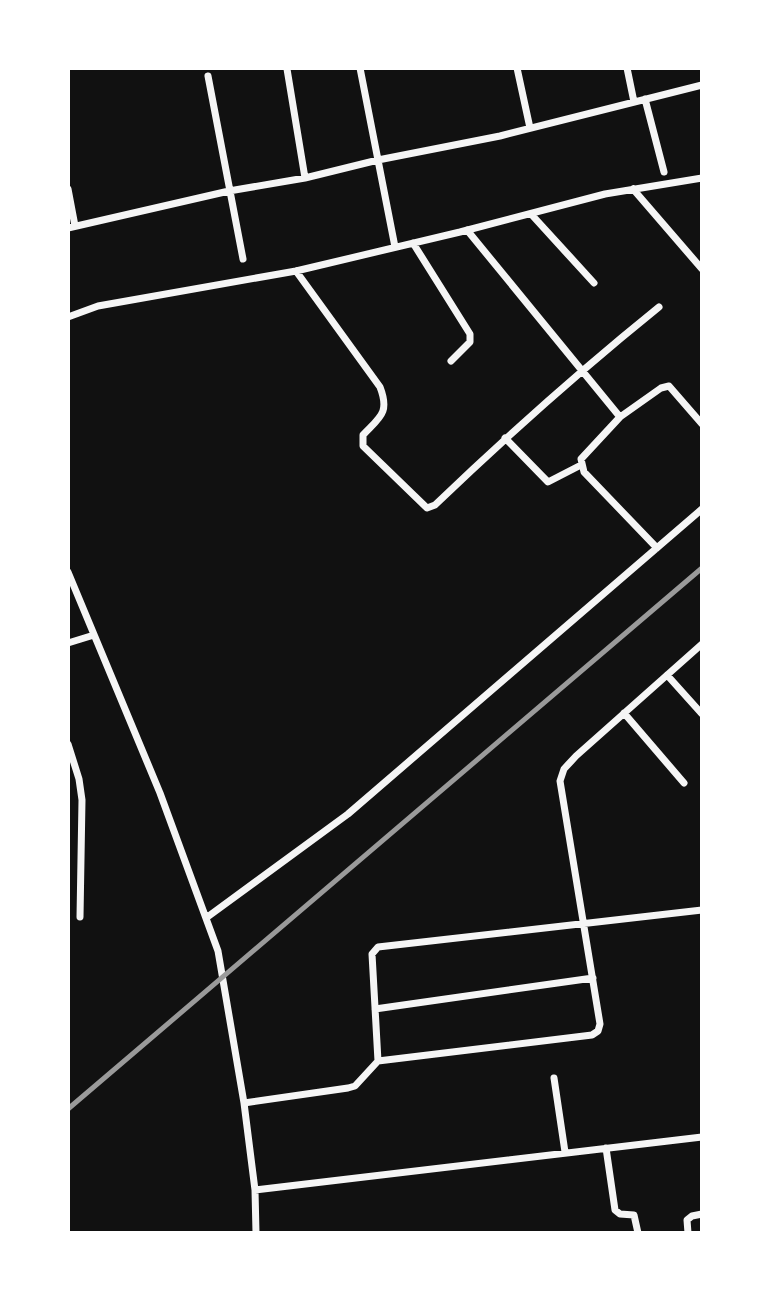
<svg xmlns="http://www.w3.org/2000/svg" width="770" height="1301" font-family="'Noto Serif',serif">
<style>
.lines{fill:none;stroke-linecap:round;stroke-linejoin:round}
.minor{stroke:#f5f5f5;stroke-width:7}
.rail{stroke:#9a9a9a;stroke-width:5}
</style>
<rect width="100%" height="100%" fill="#111"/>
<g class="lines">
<path class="minor" d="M360 68 395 247
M517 68 530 128
M627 68 634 102
M287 69 305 178
M208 76 243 259
M645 99 664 172
M68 189 75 226
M633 189 702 269
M531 214 594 283
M68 228 229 191 305 178 378 160 500 136 702 85
M467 230 620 417
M413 243 470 334V342L451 361
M296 271 380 387C390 413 380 417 363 435V446L427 508 435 505C507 436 581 370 659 307
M68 317 98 306 296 271 460 232 605 194 702 178
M505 438 548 482 581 465
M657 548 584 472 581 459 620 417 661 388 669 386 702 424
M68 572 160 793 218 951 244 1103 255 1190 256 1233
M68 643 94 635
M667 675 702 714
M624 713 684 783
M68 744 79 779 82 800 80 917
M206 918 348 814 702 509
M375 1009 593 978
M378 1061 372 954 378 947 702 910
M554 1078 565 1152
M244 1103 348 1088 355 1086 378 1061 592 1035 598 1031 600 1024 560 781 564 769 576 756 702 644
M606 1148 615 1210 620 1214 634 1215 638 1233
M255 1190 702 1137
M688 1233 687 1220 692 1216 702 1214"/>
<path class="rail" d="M68 1109 702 568"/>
</g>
<rect width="770" height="1301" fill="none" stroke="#ffffff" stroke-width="140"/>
</svg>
